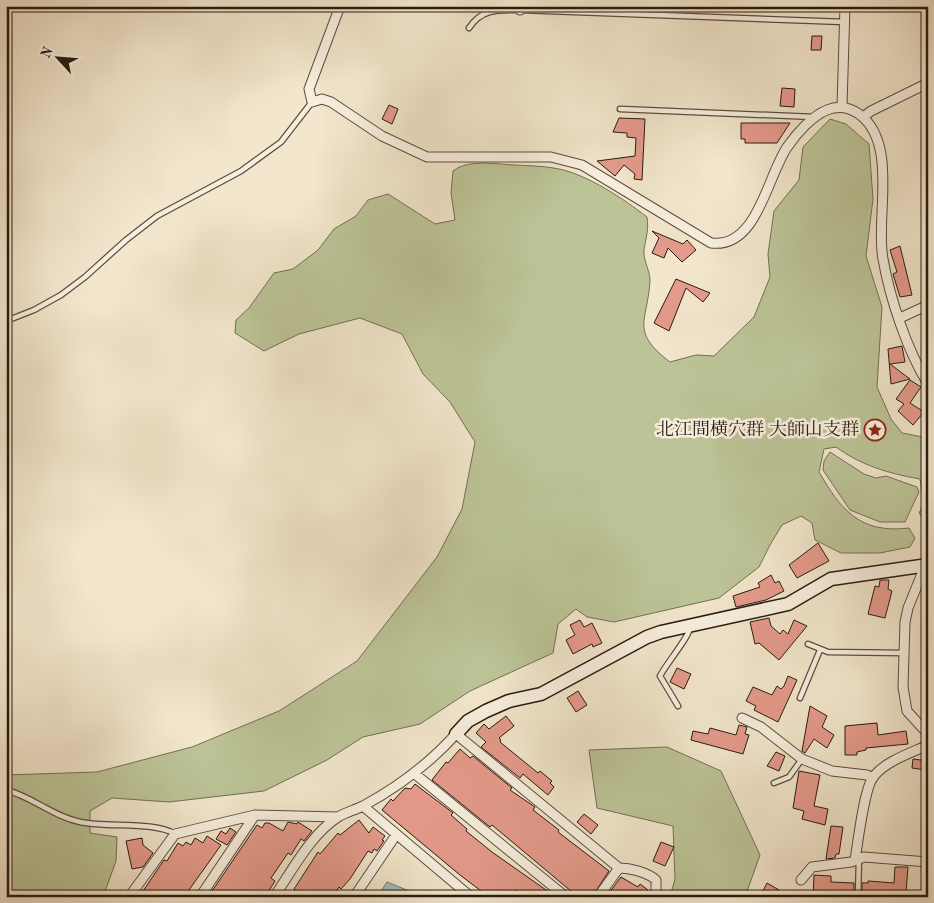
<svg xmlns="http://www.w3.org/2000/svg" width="934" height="903" font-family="'Old Standard TT','Noto Serif JP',serif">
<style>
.green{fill:#bcc497;stroke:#726f54}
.water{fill:#9dbebe;stroke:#6e7c79}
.building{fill:#e59a8b;stroke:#281a11}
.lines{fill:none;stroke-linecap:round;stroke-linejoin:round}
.lane-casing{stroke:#5a4d40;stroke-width:7}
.street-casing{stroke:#5a4d40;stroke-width:11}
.secondary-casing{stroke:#281a11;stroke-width:15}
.lane{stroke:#f7efde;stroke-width:4.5}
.street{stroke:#f7efde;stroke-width:9}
.secondary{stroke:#f7efde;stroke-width:12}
.labels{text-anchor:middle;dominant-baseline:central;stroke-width:5;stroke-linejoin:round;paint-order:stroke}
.poi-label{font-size:18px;fill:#281a11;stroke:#f7efde;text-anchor:end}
</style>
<rect width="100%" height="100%" fill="#f2e6cc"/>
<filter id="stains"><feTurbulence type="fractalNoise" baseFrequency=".004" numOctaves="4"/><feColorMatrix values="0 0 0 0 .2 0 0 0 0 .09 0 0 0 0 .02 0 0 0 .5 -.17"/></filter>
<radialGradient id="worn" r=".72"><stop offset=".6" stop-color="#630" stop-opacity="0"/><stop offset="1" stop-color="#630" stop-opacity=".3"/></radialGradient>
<path class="green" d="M830 119 846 124 869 144 873 199 866 256 882 307 877 387 891 419 902 433 928 438V524L919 513 924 504 920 479C890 474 860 465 836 447L824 449 819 472C841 510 860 534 909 528L915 538 910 547 880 553H841L815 540 812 523 801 516 782 525 770 545 759 567 719 598 614 622 587 617 576 609 558 624 553 653 470 691 420 724 363 737 327 760 264 791 169 802 112 798 90 811V833L117 837 116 861 103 897H6V775L97 772 192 747 279 711 357 661 437 557 462 509 475 442 450 402 423 374 402 334 360 318 299 334 264 351 235 333 236 320 249 308 274 273 293 269 318 250 334 229 356 216 368 200 388 194 435 224 455 220 451 193 453 171C465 161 486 163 501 164 520 166 540 165 559 169 588 175 624 199 647 217 649 230 646 237 644 250 643 260 650 271 650 280 648 321 629 331 670 362L696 355 714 356 754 317 770 277 768 254 774 211 799 180 803 147Z
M830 452 864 474 876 478 886 476 917 487 919 492 905 522H880L850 510 823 470 824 461Z
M667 747 721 771 760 855 745 897H670L675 879 673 826 597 808 589 750Z"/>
<path class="water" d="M387 882 424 897H377Z"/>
<path class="building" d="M812 36H822L821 50H811Z
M782 88 795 89 794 107 780 106Z
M389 105 398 109 392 124 382 119Z
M619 118 645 119 642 180 634 179 635 174 624 165 615 176 597 161 635 156 636 138 627 137V133L613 132Z
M741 123H790L777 143H745V139H741Z
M652 231 683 244 687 240 696 250 682 262 668 248 664 258 652 253 659 238Z
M900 246 912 295 900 297 893 274 897 272 890 250Z
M676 279 710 293 703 302 686 288 669 331 654 323Z
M902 346 905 362 890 364 910 379 891 384 888 349Z
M910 380 921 387 910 403 924 412 913 425 898 411 904 404 896 399Z
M818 543 829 561 797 578 789 565Z
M771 575 775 583 779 581 784 591 766 600 736 607 733 596 760 587 758 583Z
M880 580H889L888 589 892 591 885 618 868 614 875 586 879 587Z
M769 618 771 626 780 634 783 630 788 634 794 620 807 626 779 660 759 643 755 644 750 622Z
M580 620 584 627 592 623 602 643 593 647 592 644 573 654 566 640 575 635 570 625Z
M677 668 691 674 684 689 670 682Z
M788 676 797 680 778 722 754 710 756 706 746 701 753 687 772 695 777 686 781 689 784 686Z
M578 691 587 705 576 712 567 698Z
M810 706 827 716 822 727 834 735 827 748 814 739 805 753 802 751Z
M506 716 514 726 499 738 501 740 500 742 538 773 540 771 552 781 550 783 554 787 548 795 523 774 520 778 481 747 486 742 476 733 484 724 489 729Z
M877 723 878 735 906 731 908 744 866 748V750L857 752V755H845V726Z
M739 725 747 727 745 734 749 735 743 754 691 740 693 731 708 734 710 728 736 735Z
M460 749 470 758 473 756 512 788 510 790 535 807 533 810 559 830 558 832 609 871 592 897H578L492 825 490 827 432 780 446 762 448 763Z
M776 752 785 756 779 771 767 766Z
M913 759 928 761 926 770 912 768Z
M799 771 820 775 814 806 828 809 825 825 802 819 804 811 793 808Z
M415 784 453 813 451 815 467 829 466 831 492 852 556 897H524L516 890 511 897H489L460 875 382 810 391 799 393 801 405 788 411 789Z
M584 814 598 825 591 834 577 822Z
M359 820 369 833 373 827 385 836 382 840 384 841 377 851 374 849 372 853 368 851 350 879 341 889 339 887 332 897H293L297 891 294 889 318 852 320 854 338 833 340 835Z
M288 822 297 824 298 822 312 831 304 841 301 839 291 855 288 853 271 878 275 881 265 897H208L257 825 262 828 265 823H269L283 831Z
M831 826 843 827 839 854H836L835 858 826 859Z
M230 828 236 832 227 845 216 839 221 831 226 834Z
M207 836 221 845 184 897H139L164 860 167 861 178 843 183 846 186 842 191 845 195 838 203 843Z
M142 838 143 845 153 853 143 867 132 869 126 841Z
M661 842 674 847 665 866 653 861Z
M895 867H908L906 892 899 891V897H862V883H868V881L894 883Z
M814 875 831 876V882L854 883V897H813Z
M621 877 638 887 640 884 648 890 646 892 650 897H606Z
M767 883 779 890 775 897H760Z"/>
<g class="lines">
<g class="lane-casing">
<path id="lane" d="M469 28C482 8 499 10 520 10L845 22
M620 109 814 117
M6 321 34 310 61 295 85 277 126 240 157 216 241 171 281 142 312 102
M808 644 828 652 903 653
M800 698 820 650
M678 706 660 676C666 664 690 636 690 627
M774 783 789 777 802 759
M6 790C33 797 52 816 80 822 108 828 154 821 175 834
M858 897 859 858"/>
</g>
<g class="street-casing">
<path id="street" d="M340 6 309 89 312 102 322 99 331 102 382 136 427 157H551L582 165 711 243C758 249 767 175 788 146 797 133 812 116 827 110 839 105 849 107 859 114 899 143 875 219 883 259 890 299 907 350 928 384
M520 10V6
M842 106 845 6
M863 117 871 111 928 83
M900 318 928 305
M925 566 908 608 905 622 903 687 907 711 928 734
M742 718 761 727 802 759 832 771 867 775 873 778
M415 774 566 897
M363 806 471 897
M855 860C858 843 864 787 874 776 886 761 911 753 928 745
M801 880 812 867 851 862 864 857 928 862
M129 897 175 834 255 815 338 817
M200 897 255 815
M274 897C292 871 311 834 338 817 346 812 355 810 363 806 398 787 429 764 456 734L619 868C630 868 647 872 656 880V897
M354 897 396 835
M598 897 619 868"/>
</g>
<g class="secondary-casing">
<path id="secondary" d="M456 734 468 721 486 711 509 701 541 694 647 637 661 632 788 604 831 579 928 565"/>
</g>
<use href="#lane" class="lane"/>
<use href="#street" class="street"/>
<use href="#secondary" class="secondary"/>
</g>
<defs>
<g id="sight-ring" transform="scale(1.125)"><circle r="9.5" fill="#f7efde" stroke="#8f2418" stroke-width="1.5"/><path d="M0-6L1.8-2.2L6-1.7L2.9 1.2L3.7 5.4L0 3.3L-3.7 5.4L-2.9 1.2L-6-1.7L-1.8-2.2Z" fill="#8f2418"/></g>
</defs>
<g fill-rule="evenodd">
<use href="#sight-ring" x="875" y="430"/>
</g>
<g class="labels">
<g class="poi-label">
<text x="859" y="430">北江間横穴群 大師山支群</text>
</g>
</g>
<rect width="934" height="903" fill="none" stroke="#f2e6cc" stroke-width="25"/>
<rect x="8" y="8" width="919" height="888" fill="none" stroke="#281a11" stroke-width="2.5"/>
<rect x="12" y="12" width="909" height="878" fill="none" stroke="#281a11"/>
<g transform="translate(58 58) rotate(296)" stroke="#f7efde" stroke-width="4" paint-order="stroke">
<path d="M0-4L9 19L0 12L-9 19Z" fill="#281a11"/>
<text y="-8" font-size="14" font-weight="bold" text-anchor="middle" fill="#281a11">N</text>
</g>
<rect width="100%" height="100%" filter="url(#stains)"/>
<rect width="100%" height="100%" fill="url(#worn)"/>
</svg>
